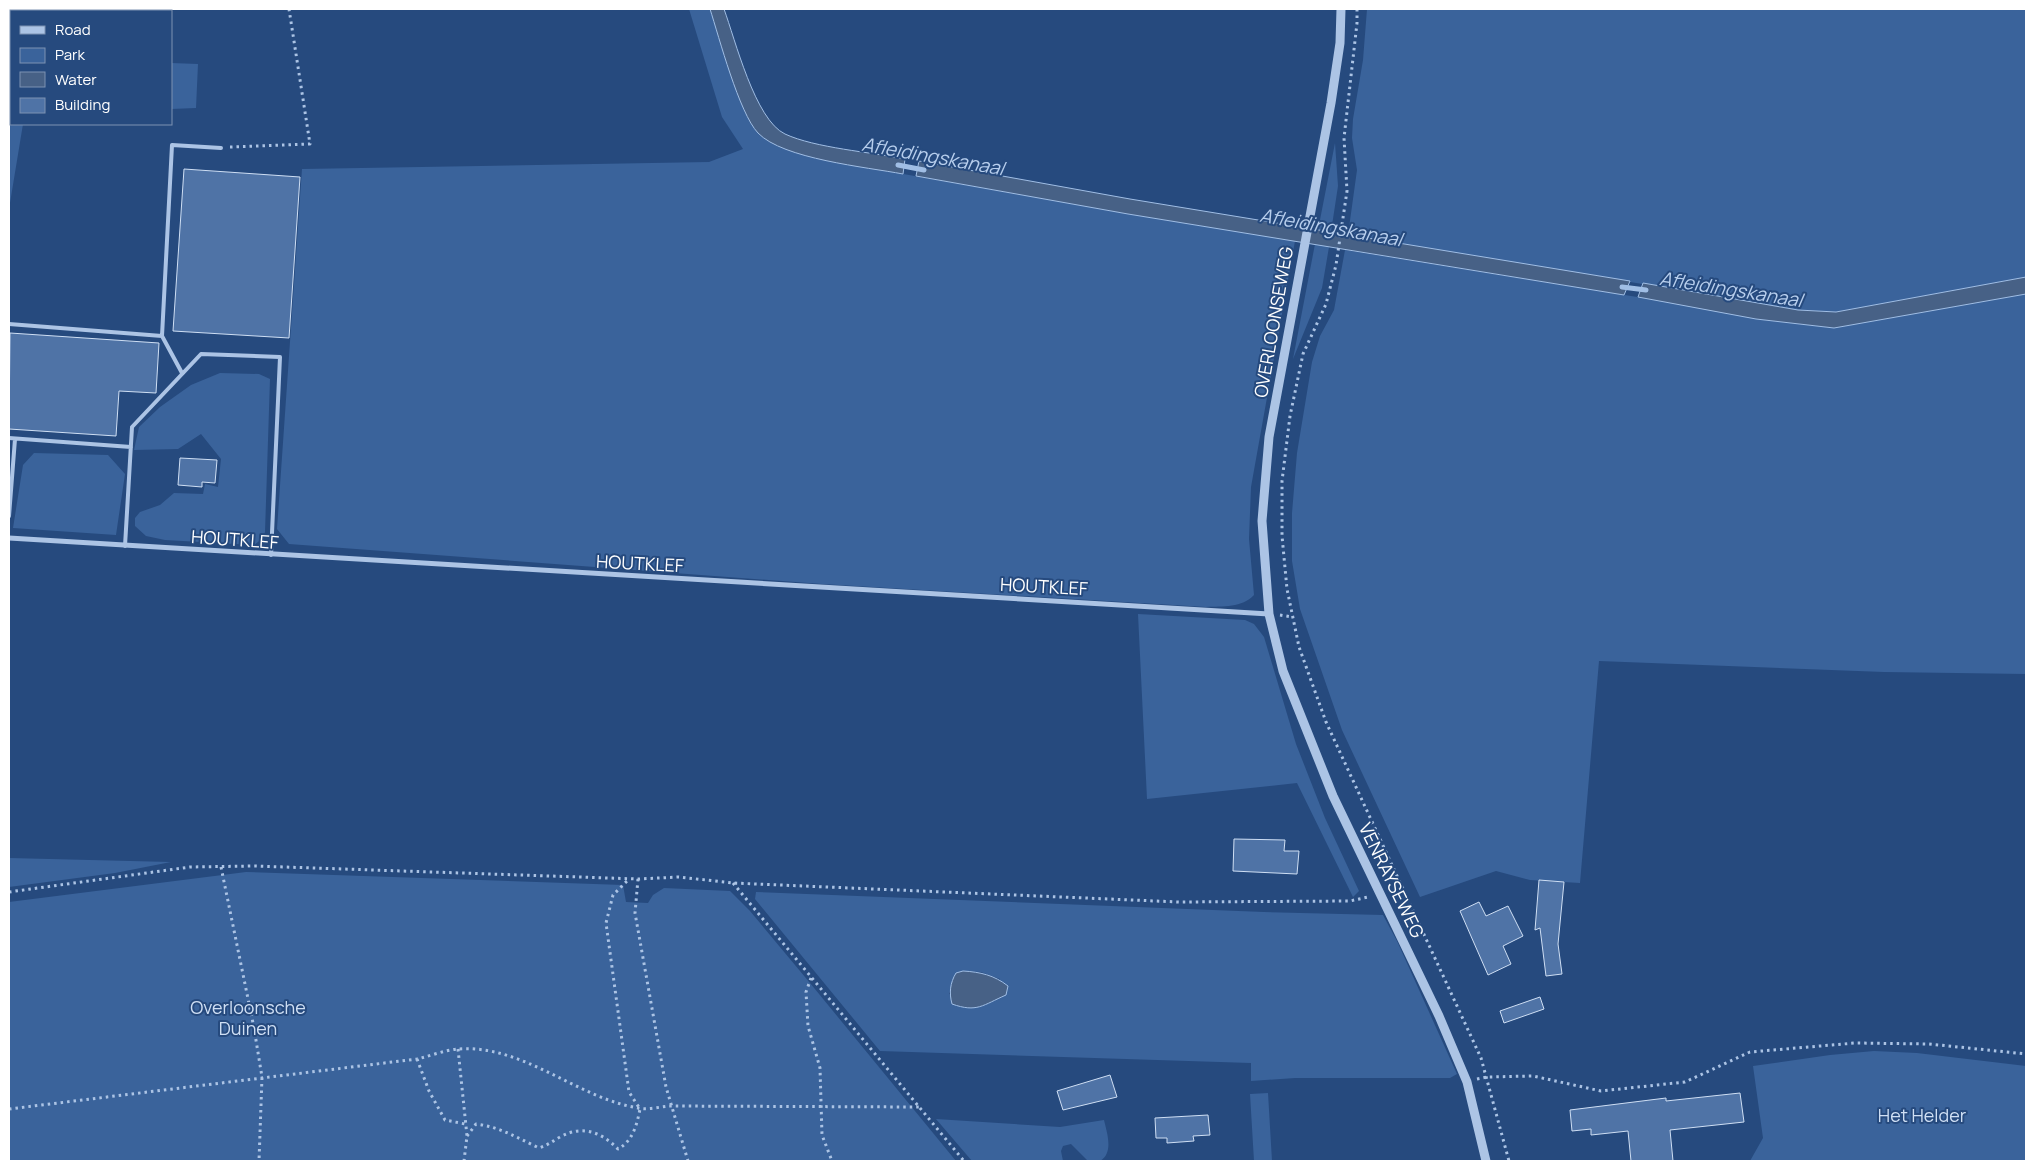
<svg xmlns="http://www.w3.org/2000/svg" width="2035" height="1170" font-family="Manrope,sans-serif">
<style>
.green{fill:#3a639b;fill-rule:evenodd}
.water{fill:#476186;stroke:#a0bee5}
.lines{fill:none;stroke-linecap:round;stroke-linejoin:round}
.stream{stroke:#a0bee5;stroke-width:5}
.building{fill:#4f73a6;stroke:#cfdff4}
.path{stroke:#acc4e5;stroke-width:3;stroke-dasharray:2.5 4;stroke-linecap:butt}
.service{stroke:#acc4e5;stroke-width:4}
.minor{stroke:#acc4e5;stroke-width:5}
.tertiary{stroke:#acc4e5;stroke-width:9}
.labels{text-anchor:middle;dominant-baseline:central;stroke-width:4;stroke-linejoin:round;paint-order:stroke}
.street-label{font-size:18px;fill:#fff;stroke:#264a7e}
.park-label{font-size:18px;fill:#cfdff4;stroke:#264a7e}
.water-label{font-size:19px;font-style:italic;fill:#b7ceed;stroke:#264a7e}
</style>
<rect width="100%" height="100%" fill="#264a7e"/>
<path class="green" d="M689 9H710L745 113 777 146 814 158 1128 214 1295 241 1251 487 1249 539 1254 595C1242 608 1223 606 1206 607L822 584 289 544 277 529 302 169 709 162 743 149 722 117Z
M1367 9H2026V277L1836 312 1798 310 1348 235 1357 170 1352 138 1353 119 1363 60Z
M9 54 11 55V124H23L9 209Z
M171 63 198 64 196 108 171 109Z
M1335 143 1338 186 1331 232 1318 230Z
M1315 244 1329 247 1322 288 1293 359Z
M1345 250 1693 306 1756 319 1834 328 2026 294V674L1884 672 1599 661 1580 883 1530 880 1496 871 1420 897 1342 730 1300 609 1292 561V513L1297 453 1312 362 1320 336 1334 310Z
M220 373 259 374 270 379 265 532 262 539 254 545 165 540 146 536 135 526V518L140 512 160 505 174 493 203 494 205 484 218 487 221 459 201 434 178 449 134 450 139 427 160 407 191 385Z
M34 453 108 455 125 474 116 535 13 528 23 465Z
M1138 614 1245 620 1254 624 1264 637 1296 744 1325 818 1359 891 1353 897 1297 783 1147 799Z
M9 858 171 862 115 873 9 887Z
M246 872 623 885 626 902 648 903 653 895 664 888 730 891 750 911 810 983 956 1161H9V902Z
M756 892 1264 912 1383 915 1397 941 1457 1074 1450 1078H1295L1251 1081V1063L880 1051 755 899ZM963 971 981 972 1000 979 990 1002 979 1007 949 994 952 985Z
M1874 1051 1917 1053 2026 1066V1161H1750L1763 1138 1753 1066 1830 1055Z
M1268 1093 1272 1161H1254L1250 1094Z
M936 1119 1060 1127 1104 1120C1107 1133 1114 1153 1100 1161H1088L1071 1144 1063 1146 1061 1151 1063 1161H972Z"/>
<path class="water" d="M710 9H724C735 39 755 120 785 134 815 148 871 152 905 159L903 174C866 167 783 159 758 133 739 113 719 37 710 9Z
M919 161 1130 199 1630 281 1624 295 1128 214 916 176Z
M2026 277V294L1834 328 1756 319 1638 297 1643 283 1798 310 1836 312Z
M963 971C980 972 994 975 1008 986L1006 995C983 1005 977 1013 952 1004 949 993 950 983 956 973Z"/>
<g class="lines">
<path class="stream" d="M898 165 924 170
M1622 287 1646 290"/>
</g>
<path class="building" d="M184 169 300 177 289 338 173 331Z
M10 333 159 343 156 393 119 391 116 436 9 429Z
M180 458 217 460 215 483 202 482V487L178 485Z
M1234 839 1285 840 1284 851H1299L1297 874 1233 871Z
M1539 880 1564 882 1558 944 1562 974 1546 976 1540 928 1535 930Z
M1479 902 1486 916 1508 906 1523 936 1503 946 1511 964 1488 975 1460 911Z
M1540 997 1544 1009 1504 1023 1500 1011Z
M1110 1075 1117 1097 1063 1110 1057 1091Z
M1740 1093 1744 1122 1670 1130 1673 1161H1631L1628 1131 1591 1135V1129L1572 1131 1570 1110 1666 1098V1101Z
M1208 1115 1210 1135 1193 1136 1194 1141 1167 1143V1138H1156L1155 1118Z"/>
<g class="lines">
<path class="path" d="M1357 9V23L1344 138 1347 191 1336 265 1326 304 1303 354 1290 416 1282 481V536L1287 589 1299 647 1326 722 1481 1058 1509 1161
M230 147 310 144 289 9
M1280 615 1292 617
M221 867 254 1028 262 1077 259 1161
M638 879 635 913 666 1087 688 1161
M733 883 964 1161
M9 892 190 867 255 866 638 879 679 877 733 883 1179 902 1350 901 1368 897
M1394 893 1404 891
M811 978 806 992 808 1026 820 1068 822 1135 832 1161
M458 1049 467 1136 464 1161
M417 1059 429 1091 445 1120 465 1124
M1477 1079 1487 1077 1533 1076 1601 1091 1685 1082 1750 1052 1855 1043 1929 1044 2026 1054
M9 1109 417 1059C430 1056 445 1050 458 1049 523 1044 577 1098 638 1108 648 1110 659 1107 669 1106L920 1107
M467 1136 476 1124C500 1127 518 1138 539 1148 548 1145 553 1141 560 1137 583 1124 602 1133 618 1149 633 1141 637 1124 640 1109L629 1092 606 923 613 895 629 879"/>
<path class="service" d="M9 324 162 336
M182 373 162 336 172 145 221 148
M9 438 131 447
M9 516 15 439
M125 546 132 427 201 354 280 357 271 555"/>
<path class="minor" d="M9 538 1269 614"/>
<path class="tertiary" d="M1341 9 1340 43 1331 103 1269 437 1262 521 1269 614 1283 671 1333 796 1439 1016 1467 1082 1486 1161"/>
</g>
<g class="labels">
<g class="street-label">
<text transform="translate(1273 322) rotate(-80)">OVERLOONSEWEG</text>
<text transform="translate(235 539) rotate(4)">HOUTKLEF</text>
<text transform="translate(640 563) rotate(3)">HOUTKLEF</text>
<text transform="translate(1044 586) rotate(3)">HOUTKLEF</text>
<text transform="translate(1392 880) rotate(64)">VENRAYSEWEG</text>
</g>
<g class="park-label">
<text x="248" y="1007">Overloonsche<tspan x="248" dy="21">Duinen</tspan></text>
<text x="1922" y="1115">Het Helder</text>
</g>
<g class="water-label">
<text transform="translate(933 156) rotate(10)">Afleidingskanaal</text>
<text transform="translate(1331 227) rotate(10)">Afleidingskanaal</text>
<text transform="translate(1731 289) rotate(9)">Afleidingskanaal</text>
</g>
</g>
<rect width="2035" height="1170" fill="none" stroke="#ffffff" stroke-width="20"/>
<rect x="10" y="10" width="162" height="115" fill="#264a7e" stroke="#7d92b2"/>
<rect x="20" y="26" width="25" height="8" fill="#acc4e5" stroke="#7d92b2"/>
<text x="55" y="35" font-size="15" fill="#ffffff">Road</text>
<rect x="20" y="48" width="25" height="15" fill="#3a639b" stroke="#7d92b2"/>
<text x="55" y="60" font-size="15" fill="#ffffff">Park</text>
<rect x="20" y="72" width="25" height="15" fill="#476186" stroke="#7d92b2"/>
<text x="55" y="85" font-size="15" fill="#ffffff">Water</text>
<rect x="20" y="98" width="25" height="15" fill="#4f73a6" stroke="#7d92b2"/>
<text x="55" y="110" font-size="15" fill="#ffffff">Building</text>
</svg>
